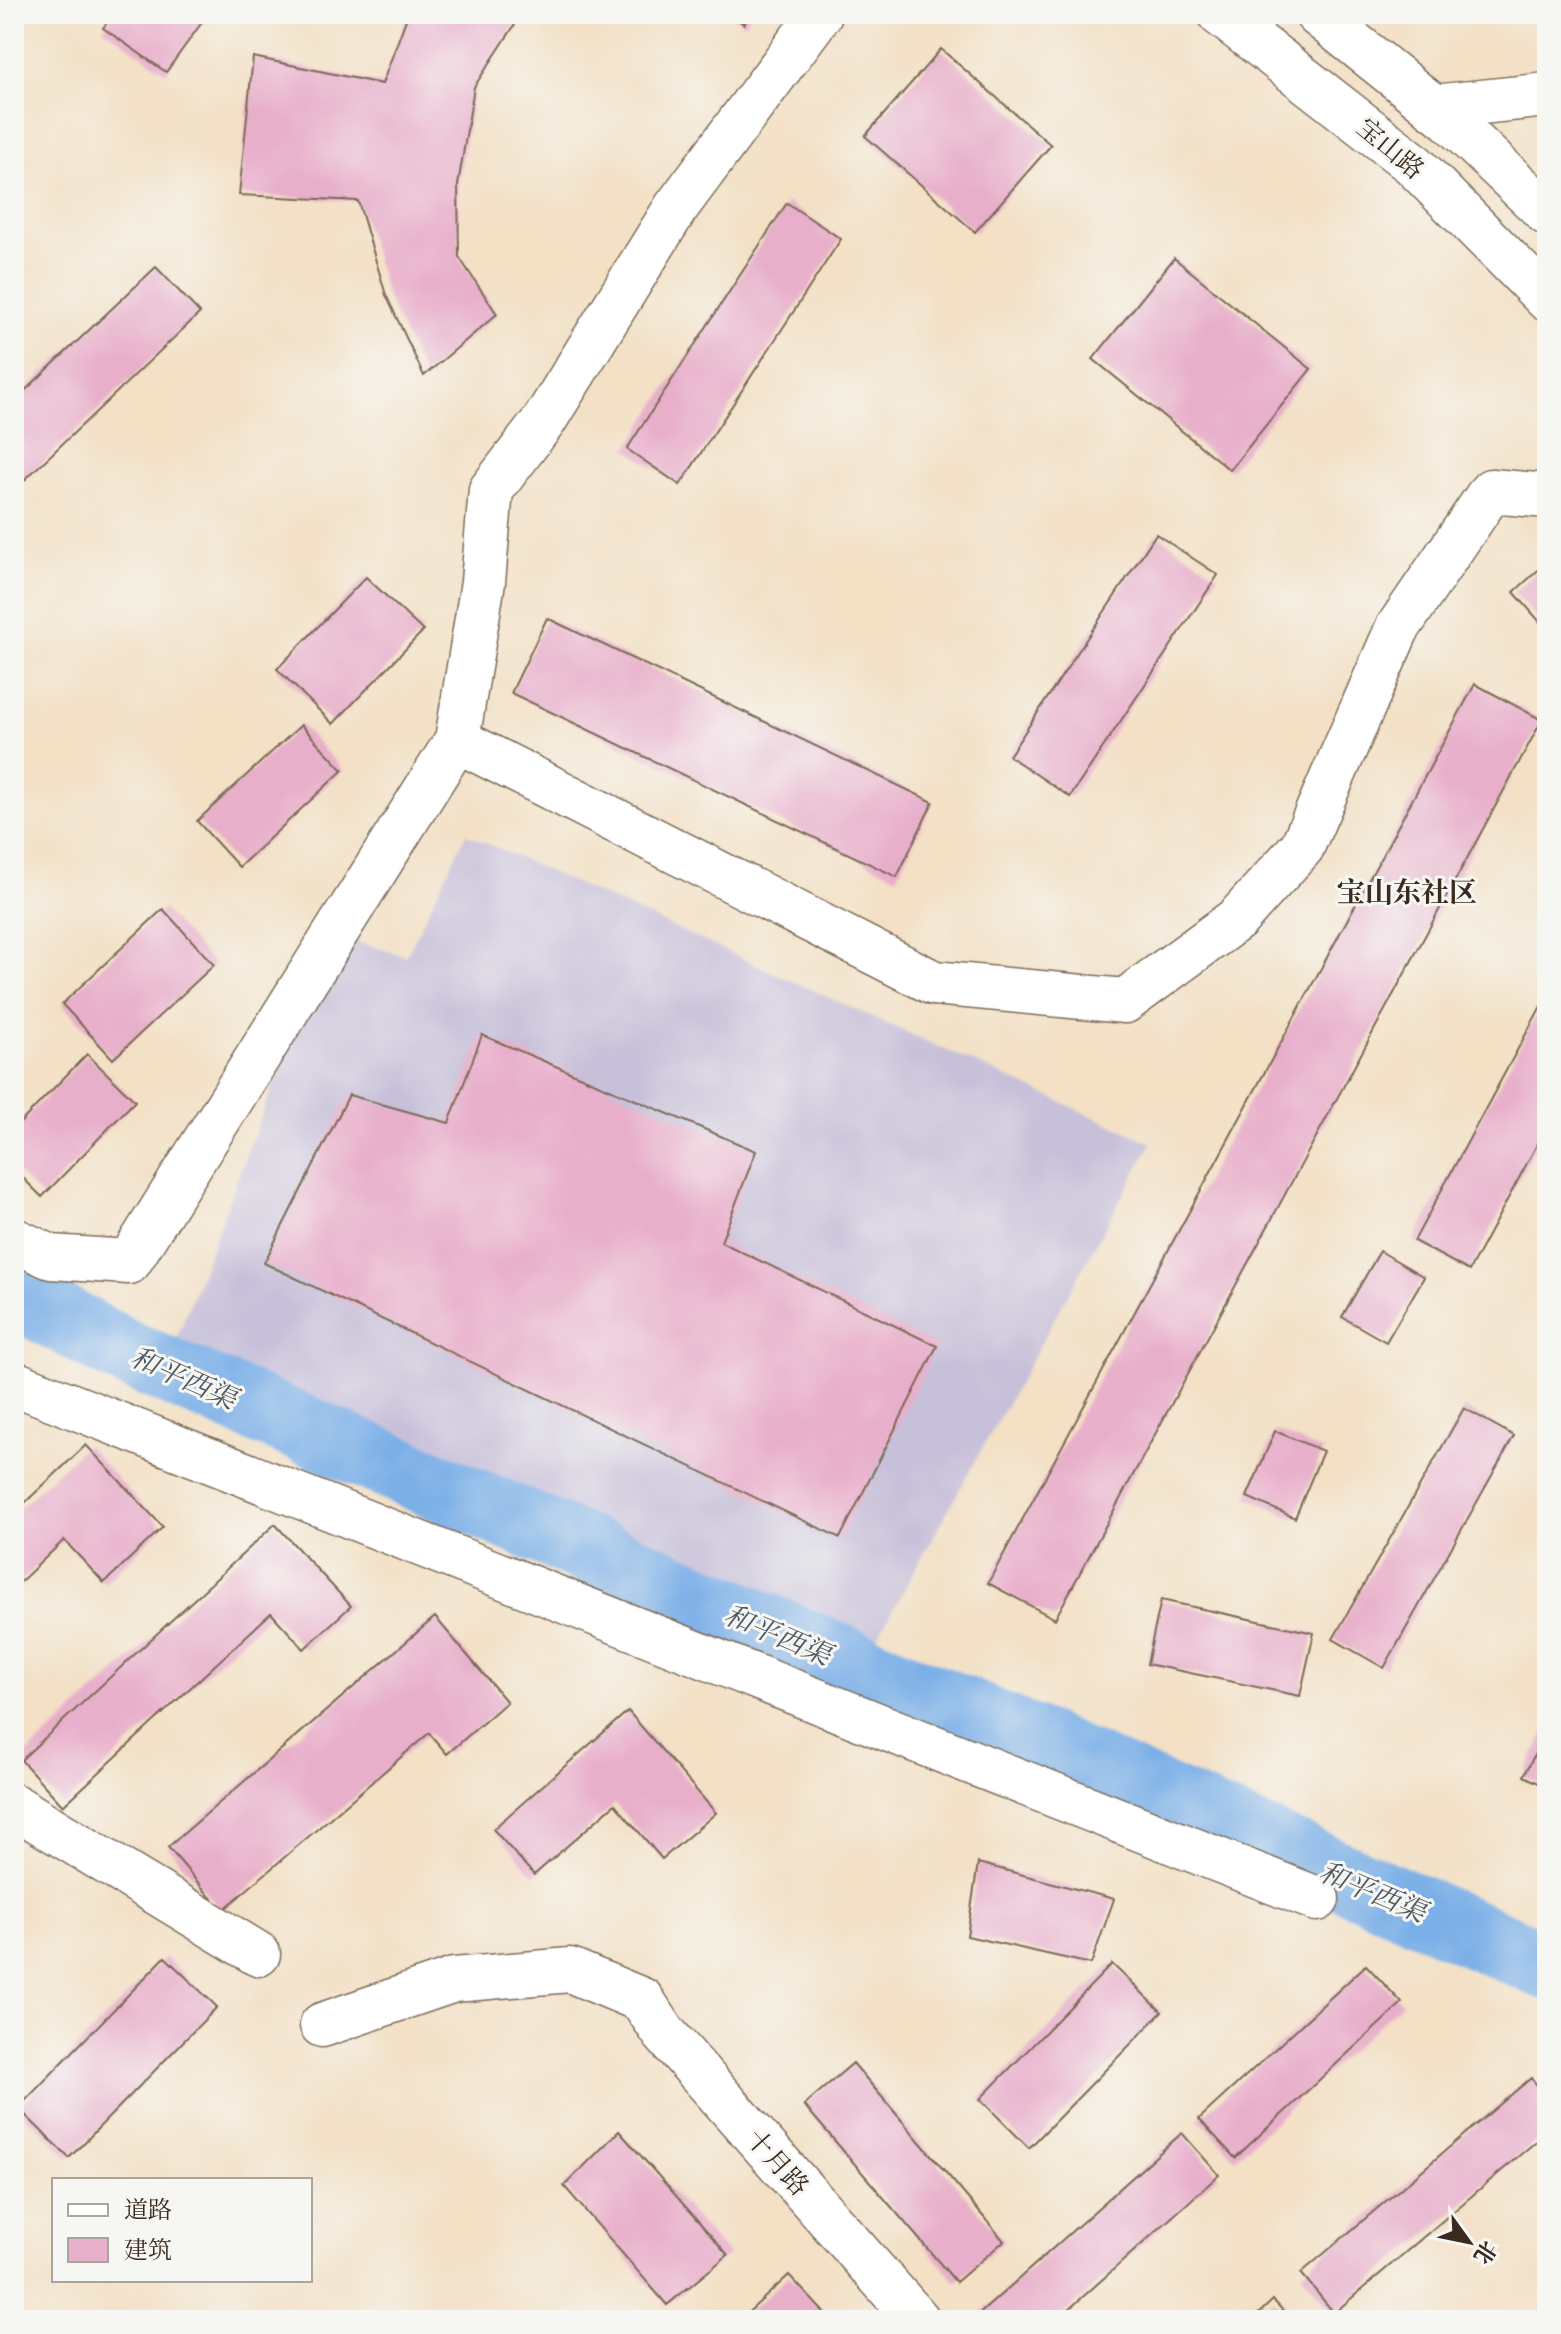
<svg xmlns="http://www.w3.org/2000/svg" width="1561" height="2334" font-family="'Gentium Book Plus','Noto Serif SC',serif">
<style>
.industrial{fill:#c7c0d9}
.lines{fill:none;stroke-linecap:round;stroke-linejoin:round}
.river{stroke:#7aafe7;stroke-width:68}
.building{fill:#e8afca}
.minor-casing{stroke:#7b6a58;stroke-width:47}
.major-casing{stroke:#7b6a58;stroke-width:47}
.minor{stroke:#fff;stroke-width:44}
.major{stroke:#fff;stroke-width:44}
.labels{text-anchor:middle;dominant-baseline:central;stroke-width:6;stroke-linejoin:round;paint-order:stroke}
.street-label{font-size:26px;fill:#3b2a1e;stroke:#f6f6f2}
.neighbourhood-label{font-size:28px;font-weight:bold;fill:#3b2a1e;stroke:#f6f6f2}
.water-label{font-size:28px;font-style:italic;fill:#515964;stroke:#f6f6f2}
</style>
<rect width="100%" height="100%" fill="#f6f6f2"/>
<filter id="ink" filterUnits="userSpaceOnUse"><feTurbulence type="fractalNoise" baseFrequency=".0125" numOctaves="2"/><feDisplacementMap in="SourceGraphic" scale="16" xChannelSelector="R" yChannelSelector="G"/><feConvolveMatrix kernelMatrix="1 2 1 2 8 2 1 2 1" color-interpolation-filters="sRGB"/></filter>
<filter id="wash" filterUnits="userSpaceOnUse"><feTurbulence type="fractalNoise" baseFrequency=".006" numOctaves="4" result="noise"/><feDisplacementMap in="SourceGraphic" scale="32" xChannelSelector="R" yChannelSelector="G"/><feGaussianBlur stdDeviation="1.8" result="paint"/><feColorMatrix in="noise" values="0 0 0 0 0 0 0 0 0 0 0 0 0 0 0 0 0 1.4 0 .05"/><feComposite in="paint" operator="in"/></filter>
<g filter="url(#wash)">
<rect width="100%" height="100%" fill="#f3e0c5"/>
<path class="industrial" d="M466 834 1152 1143 872 1647 171 1353 330 935 406 956Z"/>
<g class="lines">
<path class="river" d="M14 1294 128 1354 1044 1745 1547 1966"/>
</g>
<g id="blocks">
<path class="building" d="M113 14H208L166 72 103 28Z
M408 14H522L474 87 458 185 459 257 497 314 424 376 386 295 358 201 239 195 253 57 382 84Z
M730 14H751L744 24Z
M941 49 1051 145 975 232 865 136Z
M787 203 841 239 680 485 627 449Z
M1174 258 1311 369 1230 470 1093 359Z
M156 267 200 313 14 490V401Z
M1156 534 1218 575 1070 797 1009 756Z
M1547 562V630L1514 592Z
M366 577 423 631 333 724 277 669Z
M547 618 933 802 897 877 511 693Z
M1475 684 1542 720 1055 1619 988 1583Z
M301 725 343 770 239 867 197 821Z
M163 909 214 965 113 1059 62 1004Z
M1547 995V1126L1469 1271 1414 1241Z
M482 1035 756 1151 721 1242 937 1346 840 1538 264 1263 349 1095 449 1123Z
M87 1054 135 1101 42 1197 14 1169V1129Z
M1380 1251 1424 1277 1386 1342 1342 1317Z
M1464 1408 1514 1436 1384 1668 1333 1639Z
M1275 1431 1323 1451 1295 1518 1247 1497Z
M86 1445 163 1527 104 1583 64 1540 14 1588V1513Z
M275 1524 351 1606 304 1649 271 1613 63 1806 21 1760Z
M1161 1600 1314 1633 1300 1696 1147 1664Z
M435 1617 507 1702 447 1754 429 1733 222 1911 168 1847Z
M628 1711 716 1813 662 1859 615 1804 534 1875 493 1829Z
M1547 1729V1787L1524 1776Z
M978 1863 1114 1899 1091 1964 967 1936Z
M165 1957 217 2007 69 2158 18 2108Z
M1112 1964 1162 2012 1029 2148 980 2099Z
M1366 1965 1402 2003 1235 2158 1199 2119Z
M853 2063 1004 2241 956 2282 804 2105Z
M1531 2078 1547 2097V2132L1334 2313 1301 2273Z
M619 2131 728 2255 667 2305 564 2186Z
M1182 2133 1219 2175 1057 2320H978L976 2317Z
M789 2275 831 2320H740Z
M1273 2300 1292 2320H1252Z"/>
</g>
</g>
<g filter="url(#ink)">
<use href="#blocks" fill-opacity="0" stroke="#7b6a58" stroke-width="2"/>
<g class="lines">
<g class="minor-casing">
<path id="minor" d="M1433 107 1547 95
M457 740 934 983 1125 1001 1237 919 1302 847 1397 629 1491 491 1547 496
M14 1240 51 1257 129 1262 457 740 483 582 491 490 544 421 675 209 820 14
M14 1383 1317 1899
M14 1806 258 1954
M322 2025 454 1980 570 1970 642 2000 664 2033 918 2320"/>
</g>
<g class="major-casing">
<path id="major" d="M1220 14 1412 163 1547 299
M1317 14 1450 120 1547 213"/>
</g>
<use href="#minor" class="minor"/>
<use href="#major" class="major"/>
</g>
</g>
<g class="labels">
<g class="street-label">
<text transform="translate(1391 148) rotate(40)">宝山路</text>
<text transform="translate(778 2162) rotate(48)">十月路</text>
</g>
<g class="neighbourhood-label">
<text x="1407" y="891">宝山东社区</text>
</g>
<g class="water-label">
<text transform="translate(184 1377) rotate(24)">和平西渠</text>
<text transform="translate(778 1634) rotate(23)">和平西渠</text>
<text transform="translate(1373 1891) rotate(23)">和平西渠</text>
</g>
</g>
<rect width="1561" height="2334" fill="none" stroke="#f6f6f2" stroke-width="48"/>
<rect x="52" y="2178" width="260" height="104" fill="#f6f6f2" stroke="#aba49d" stroke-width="2"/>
<rect x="68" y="2204" width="40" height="12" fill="#ffffff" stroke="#aba49d" stroke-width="2"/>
<text x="124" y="2218" font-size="24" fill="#3b2a1e">道路</text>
<rect x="68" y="2238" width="40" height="24" fill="#e8afca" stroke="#aba49d" stroke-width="2"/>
<text x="124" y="2258" font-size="24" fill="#3b2a1e">建筑</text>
<g transform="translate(1469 2242) rotate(123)" stroke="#f6f6f2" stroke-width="6" paint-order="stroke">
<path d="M0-6L14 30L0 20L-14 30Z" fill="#3b2a1e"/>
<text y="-12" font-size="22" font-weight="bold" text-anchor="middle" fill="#3b2a1e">北</text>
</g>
</svg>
